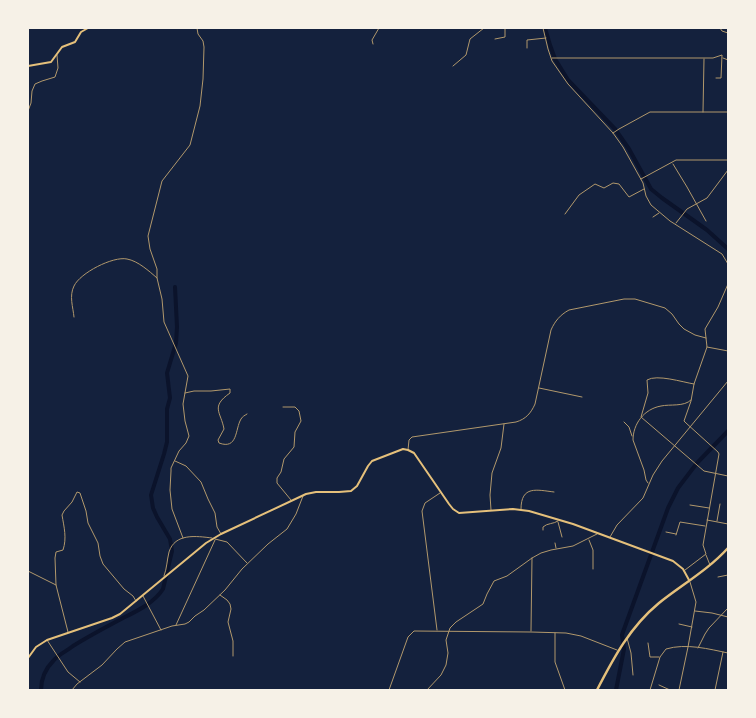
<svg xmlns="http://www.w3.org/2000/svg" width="756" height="718" font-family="'Public Sans',sans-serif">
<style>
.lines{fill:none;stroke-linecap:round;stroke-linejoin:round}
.river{stroke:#0b132b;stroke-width:4}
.minor{stroke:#b1986c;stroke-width:1}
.tertiary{stroke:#b1986c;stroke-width:1}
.secondary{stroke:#e5c07b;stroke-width:2}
.primary{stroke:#e5c07b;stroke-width:2.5}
</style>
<rect width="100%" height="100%" fill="#14213d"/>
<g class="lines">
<path class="river" d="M545 28 550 45 555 59 560 67 568 80 615 129 629 149 651 189 662 198 707 230 728 249
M41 690C41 679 46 668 54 660 59 654 67 651 73 646 89 636 106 627 123 618 137 611 154 603 163 589L172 551 170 539 157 517 153 508 151 495 164 454 167 442V409L170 398 167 373 176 343 177 327 175 287
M616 690 624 649 622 635 623 632 668 508 678 488 697 463 728 431"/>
<path class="minor" d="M720 28 722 31 728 33
M495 39 505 37V28
M373 44 372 40 379 28
M527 48V40L546 38
M552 58H713L722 55 721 78H716
M723 58 728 60
M453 66 466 55 470 39 484 28
M28 111 31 103 32 91 35 84 42 81 55 77 58 68 57 55
M703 112 704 59
M613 133 619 129 650 112H728
M673 164 687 187 706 221
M641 179 676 160H728
M565 214 579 195 595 184 604 188 613 183 619 184 629 197 644 189
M653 217 659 213
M676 223 687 209 707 198 728 170
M74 317C73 307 69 296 74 286 80 273 113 256 127 259 138 261 149 271 157 278
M707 347 728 351
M694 384C682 382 657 374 647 380L648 393 641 417 704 471 728 476
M539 388 582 397
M185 393 194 391H211L230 389V393C210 407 221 412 224 429L218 440 219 443C238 450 235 429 241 419 243 416 244 416 247 414
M283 407H295L299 411 301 421 295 432 294 447 284 459 281 472 277 478V483L291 500
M624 422 629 427 632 436
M408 450 409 440 412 437 516 422C526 419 531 413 535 404L551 330C555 321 560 315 569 310L624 299H635L665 308 672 314 679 324 684 329 695 335 706 338
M175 461 186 466 201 482 208 499 215 513 217 527 221 534
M648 483 646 480 644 470 633 440C633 424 644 409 661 406 670 404 684 407 691 400
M690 505 709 508
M521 509C521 485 537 490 554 492
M491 510 490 495 492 473 501 448 504 424
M707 520 728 524
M717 521 720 504
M558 522 562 537
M543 530V527C547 523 554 524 558 521
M666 532 676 534
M676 535 680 522 705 526
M183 538 172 509 170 490 171 471V468L179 451 186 443 189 436 185 421 183 404 188 376 164 322 162 299 157 278V269L150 249 148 236 162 181 190 145 200 106 203 79 204 47 203 41 198 34 197 28
M215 539 227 542 247 563
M589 540 593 550V569
M555 543 556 548
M28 553V552
M706 555 710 565
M685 570 706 554 703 545 719 454 718 452 686 423 684 421 691 401 694 384 707 347 705 329 718 307 728 284
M28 571 56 585
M164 576C167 568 167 560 169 552 175 533 196 536 212 538
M718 577 728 575
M220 595 227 600 230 604 231 609 228 622 233 641V656
M143 596 161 630
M695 611 712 613 728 617
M679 624 692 627
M176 625 215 540
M437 630 422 511 425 503 440 493
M531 631 532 558
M68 632 56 585 55 558 56 552 63 550C67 538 64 527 62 515L64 511 72 502 77 492 80 493 86 511 88 523 98 543 100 556 103 564 124 589 133 596 136 601
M555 633V662L565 690
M627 638 631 653 633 675
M47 640 68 672 80 682
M648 643 650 657H659
M698 648 705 634 709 628 728 608
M659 685 670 690
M72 690 77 684 102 665 117 649 125 642 172 626 185 624 189 622 195 616 204 610 225 590 242 569 268 544 287 529 296 514 303 496
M389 690 408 637 414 631 531 632 566 633 581 636 617 650
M427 690 441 675 446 665 448 653 446 640 450 628 456 622 483 604 487 594 494 581 507 576 532 558 541 553 551 550 573 546 597 534
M650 690 660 657 666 649C686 643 709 649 728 653
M679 690 688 647 696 602 690 582
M715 690 723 652"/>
<path class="tertiary" d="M543 28 548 49 552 61 568 84 613 133 623 147 643 183 646 196 651 205 670 221 722 254 728 264
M610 537 617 525 643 498 653 475 662 461 728 381"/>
<path class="secondary" d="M28 66 51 62 62 47 75 42 81 32 88 28
M28 658 36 647 47 640 112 618 120 614 206 543 221 534 306 494 316 492H339L351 491 357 486 368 466 372 461 403 449 408 450 414 453 449 504 453 509 459 513 513 509 529 511 573 524 673 561 683 569 689 580"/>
<path class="primary" d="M597 690C614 657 630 627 659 603 683 584 708 570 728 548"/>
</g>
<rect width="756" height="718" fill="none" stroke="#f6f1e7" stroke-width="58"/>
</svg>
